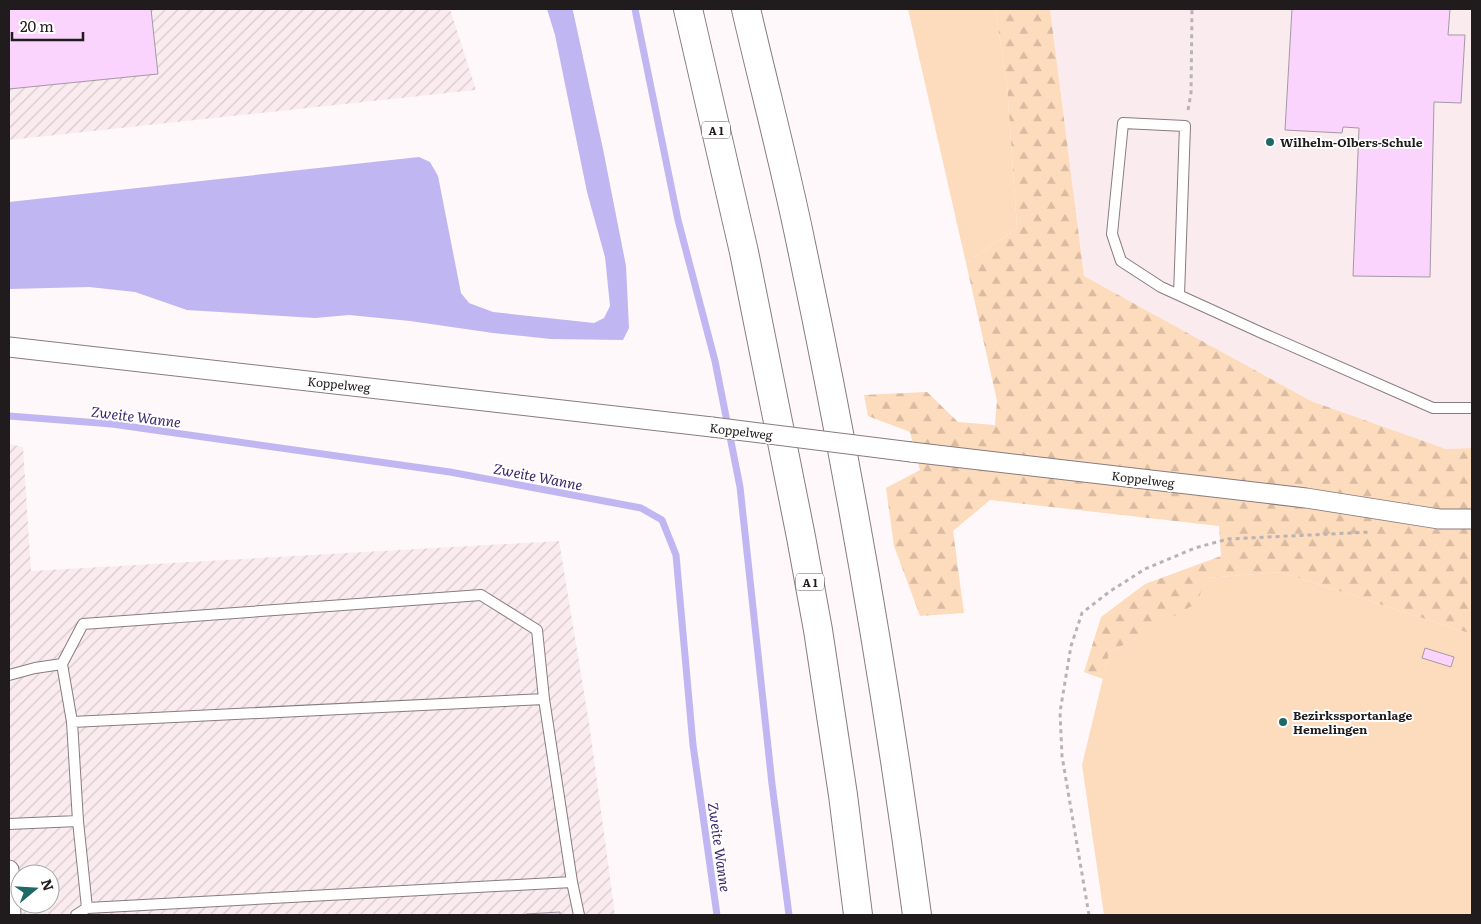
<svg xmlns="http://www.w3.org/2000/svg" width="1481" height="924" font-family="Literata,serif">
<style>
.built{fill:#faebef}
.industrial{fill:url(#industrial-furrows);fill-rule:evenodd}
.grass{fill:#fddbbd}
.forest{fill:url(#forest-firs)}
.water{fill:#c0b6f2}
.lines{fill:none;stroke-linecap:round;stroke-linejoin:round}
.stream{stroke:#c0b6f2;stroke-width:7}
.building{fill:#fad4fc;stroke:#a399a4}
.lane-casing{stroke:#897b7f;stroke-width:12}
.street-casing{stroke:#897b7f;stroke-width:21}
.highway-casing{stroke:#897b7f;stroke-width:30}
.path{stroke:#b9b3b5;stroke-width:3;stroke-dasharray:4 4;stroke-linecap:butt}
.lane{stroke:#fff;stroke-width:10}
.street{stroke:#fff;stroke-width:19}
.highway{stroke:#fff;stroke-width:28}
.street-bridge-casing{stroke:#897b7f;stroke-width:21;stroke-linecap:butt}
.street-bridge{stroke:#fff;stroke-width:19}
.poi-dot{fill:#1c6967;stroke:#fff;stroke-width:2}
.labels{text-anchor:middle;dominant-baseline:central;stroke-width:4;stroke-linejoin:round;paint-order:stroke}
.shield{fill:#fff;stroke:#635f60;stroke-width:1}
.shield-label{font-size:11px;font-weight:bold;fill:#201b1c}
.poi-label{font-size:12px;font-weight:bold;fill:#201b1c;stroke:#fff;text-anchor:start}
.street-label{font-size:12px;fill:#201b1c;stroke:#fff}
.water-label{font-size:14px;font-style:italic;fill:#3b286d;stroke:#fff}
</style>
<defs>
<pattern id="industrial-furrows" width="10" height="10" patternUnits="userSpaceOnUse" patternTransform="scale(1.25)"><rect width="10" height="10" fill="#faebef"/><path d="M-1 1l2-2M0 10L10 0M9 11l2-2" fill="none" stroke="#d6c9cc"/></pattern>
<pattern id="forest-firs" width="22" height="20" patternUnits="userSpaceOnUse" patternTransform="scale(1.25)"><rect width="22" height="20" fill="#fddbbd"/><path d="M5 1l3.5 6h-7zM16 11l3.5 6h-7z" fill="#d9bba2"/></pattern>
</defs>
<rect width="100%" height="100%" fill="#fef8fa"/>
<path class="built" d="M1050 9H1472V448L1446 449 1311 401 1084 276Z"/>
<path class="industrial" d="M9 9H450L476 90 9 140Z
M9 444 23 447 31 571 559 541 590 729 615 915H9ZM20 874H50V904H20Z"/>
<path class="grass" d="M908 9H995L1007 84 1017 228 966 263Z
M1280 572 1472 634V915H1104L1082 765 1109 653 1196 603 1206 578Z"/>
<path class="forest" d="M995 9H1050L1084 276 1311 401 1446 449 1472 448V634L1280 572 1206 578 1197 603 1109 653 1103 679 1084 672 1101 617 1145 584 1221 556 1219 526 990 500 953 531 964 613 920 616 894 546 886 488 920 470 910 432 868 416 864 395 927 392 958 422 995 425 997 401 966 263 1017 228 1007 84Z"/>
<path class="water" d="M547 9H572L573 11 603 149 626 266 629 328 623 340 551 339 493 333 410 321 349 315 315 318 187 310 135 292 89 287 9 289V202L419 157 430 162 438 176 461 293 469 303 493 312 594 323 604 318 610 306 605 257 587 192 555 35Z"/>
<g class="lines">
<path class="stream" d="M635 9 678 220 715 361 740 487 772 784 789 915
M9 416 112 424 450 472 641 508 662 520 676 555 693 745 717 915"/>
</g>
<path class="building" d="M9 9H151L158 74 9 89Z
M1292 9H1450L1448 35H1465L1461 103 1434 102 1430 277 1353 276 1359 128 1343 127 1342 133 1285 130Z
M1425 648 1454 657 1451 667 1422 658Z
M560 912V915H526V914Z"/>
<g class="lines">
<g class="lane-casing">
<path id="lane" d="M1179 295 1185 126 1123 123 1112 234 1121 261 1161 287 1262 333 1433 408H1472
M9 675 35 668 62 664
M72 722 544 699
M9 824 78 821
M572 882 579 915
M76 915 87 908 572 882 544 699 537 630 481 595 83 624 62 664 72 722 78 821 87 908"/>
</g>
<g class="street-casing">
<path id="street" d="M9 347 712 427
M911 452 1306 498 1439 519H1472
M9 870 11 915"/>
</g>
<g class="highway-casing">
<path id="highway" d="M688 9 744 252 801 537 818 630 843 795 858 915
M746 9C764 87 785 165 801 244 848 466 887 690 917 915"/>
</g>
<path class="path" d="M1188 110 1191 93 1192 9
M1089 915 1062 756 1060 712 1071 646 1082 613 1109 592 1145 569 1195 548 1228 539 1371 532"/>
<use href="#lane" class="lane"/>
<use href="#street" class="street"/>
<use href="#highway" class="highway"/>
<g class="street-bridge-casing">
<path id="street-bridge" d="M712 427 911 452"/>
</g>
<use href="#street-bridge" class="street-bridge"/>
</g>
<g class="poi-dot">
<circle cx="1270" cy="142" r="5"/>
<circle cx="1283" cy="722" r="5"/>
</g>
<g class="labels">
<g class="shield">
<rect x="702" y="121.5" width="28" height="17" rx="4"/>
<rect x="796" y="573.5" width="28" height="17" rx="4"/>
</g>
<g class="shield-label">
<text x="716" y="130">A 1</text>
<text x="810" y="582">A 1</text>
</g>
<g class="poi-label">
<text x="1280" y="142">Wilhelm-Olbers-Schule</text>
<text x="1293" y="715">Bezirkssportanlage<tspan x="1293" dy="14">Hemelingen</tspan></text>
</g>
<g class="street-label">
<text transform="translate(339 384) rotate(6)">Koppelweg</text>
<text transform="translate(741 431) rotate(7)">Koppelweg</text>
<text transform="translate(1143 479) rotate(7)">Koppelweg</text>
</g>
<g class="water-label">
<text transform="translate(136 416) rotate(7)">Zweite Wanne</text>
<text transform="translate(538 476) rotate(11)">Zweite Wanne</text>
<text transform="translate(720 847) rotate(82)">Zweite Wanne</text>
</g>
</g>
<rect width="1481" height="924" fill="none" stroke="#201b1c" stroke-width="20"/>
<g transform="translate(35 889) rotate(72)"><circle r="24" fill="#ffffff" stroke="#a6a4a4"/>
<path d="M0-4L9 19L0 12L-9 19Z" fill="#1c6967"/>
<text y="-8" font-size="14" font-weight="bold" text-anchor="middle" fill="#201b1c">N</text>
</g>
<path d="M12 32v8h71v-8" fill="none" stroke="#201b1c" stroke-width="2.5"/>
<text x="20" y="32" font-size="15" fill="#201b1c" stroke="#ffffff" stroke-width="4" paint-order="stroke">20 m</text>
</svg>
